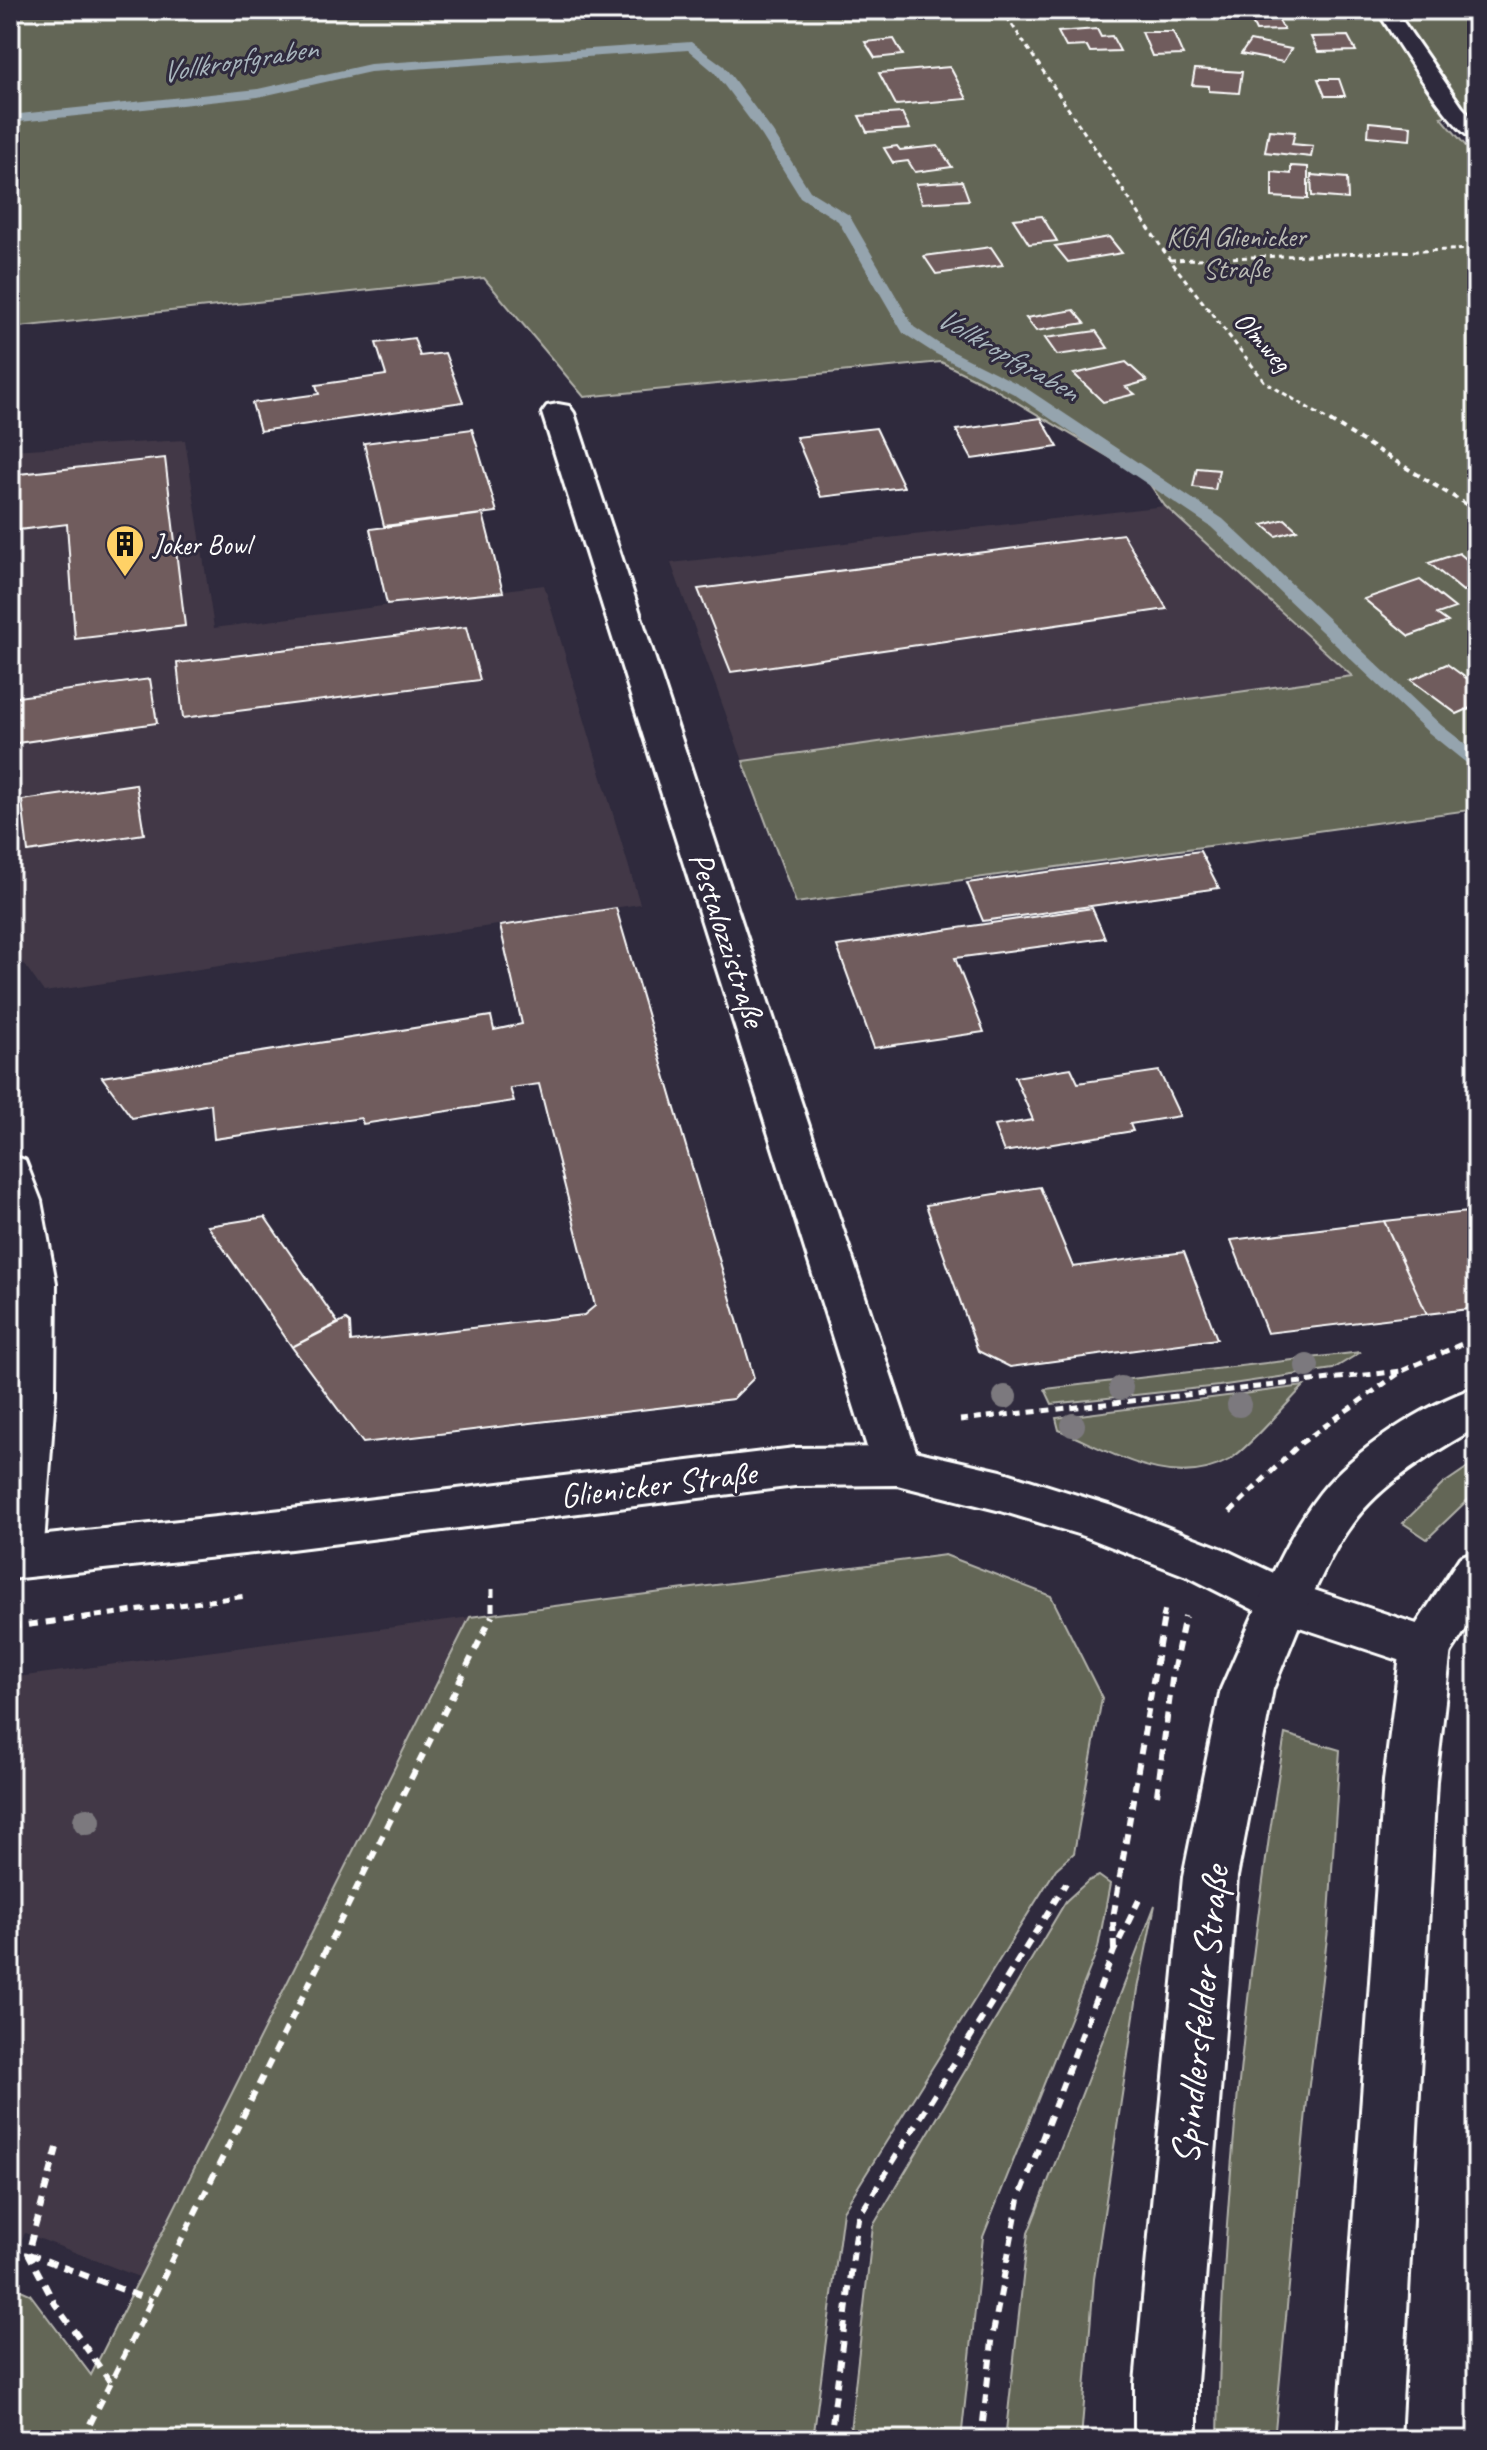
<svg xmlns="http://www.w3.org/2000/svg" width="1487" height="2450" font-family="Caveat,sans-serif">
<style>
.built{fill:#423947}
.green{fill:#646657;stroke:#b2b2ab;stroke-width:2}
.lines{fill:none;stroke-linecap:round;stroke-linejoin:round}
.stream{fill:#95a4ae;fill-rule:evenodd}
.building{fill:#705c5d;stroke:#fff;stroke-width:2}
.service-casing{stroke:#fff;stroke-width:6}
.minor-casing{stroke:#fff;stroke-width:6}
.tertiary-casing{stroke:#fff;stroke-width:6}
.secondary-casing{stroke:#fff;stroke-width:6}
.trunk-casing{stroke:#fff;stroke-width:6}
.path-far3{stroke:#fff;stroke-width:3;stroke-dasharray:5 4;stroke-linecap:butt}
.path-far2{stroke:#fff;stroke-width:4;stroke-dasharray:6 5;stroke-linecap:butt}
.path-far1{stroke:#fff;stroke-width:5;stroke-dasharray:8 6;stroke-linecap:butt}
.path{stroke:#fff;stroke-width:6;stroke-dasharray:10 8;stroke-linecap:butt}
.service{fill:#2f2a3d;fill-rule:evenodd}
.minor{fill:#2f2a3d;fill-rule:evenodd}
.tertiary{fill:#2f2a3d;fill-rule:evenodd}
.secondary{fill:#2f2a3d;fill-rule:evenodd}
.trunk{fill:#2f2a3d;fill-rule:evenodd}
.tree{fill:#7b797e}
.labels{text-anchor:middle;dominant-baseline:central;stroke-width:6;stroke-linejoin:round;paint-order:stroke}
.far-park-label{font-size:28px;fill:#b9bab3;stroke:#2f2a3d}
.far-street-label{font-size:28px;fill:#fff;stroke:#2f2a3d}
.far-poi-label{font-size:28px;fill:#fff;stroke:#2f2a3d;text-anchor:start}
.far-water-label{font-size:30px;font-style:italic;fill:#a7b4bc;stroke:#2f2a3d}
.street-label{font-size:34px;fill:#fff;stroke:#2f2a3d}
.near-street-label{font-size:40px;fill:#fff;stroke:#2f2a3d}
</style>
<rect width="100%" height="100%" fill="#2f2a3d"/>
<filter id="ink" filterUnits="userSpaceOnUse"><feTurbulence type="fractalNoise" baseFrequency=".0125" numOctaves="2"/><feDisplacementMap in="SourceGraphic" scale="16" xChannelSelector="R" yChannelSelector="G"/><feConvolveMatrix kernelMatrix="1 2 1 2 8 2 1 2 1" color-interpolation-filters="sRGB"/></filter>
<g filter="url(#ink)">
<path class="built" d="M185 440 214 628 544 585 640 904 44 992 10 944V450Z
M1165 506 1353 676 743 761 671 563Z
M470 1617 139 2277 25 2233 10 2260V1678Z"/>
<path class="green" d="M10 10H1477V110L1441 117 1477 159V809L796 903 743 761 1352 676 1165 506 1146 479 991 387 941 362 584 397 484 278 10 328Z
M1361 1352 1333 1369 1219 1386 1052 1404 1045 1389Z
M1304 1386C1287 1403 1247 1450 1229 1460 1172 1492 1112 1452 1059 1430L1056 1418Z
M1477 1461V1491L1427 1539 1403 1523 1443 1484Z
M945 1555 1051 1596 1102 1698 1074 1853 1056 1869 843 2211 813 2440H10V2295L14 2287 30 2294 91 2375 470 1617Z
M1285 1734 1340 1750 1328 1930 1307 2101 1274 2440H1218C1221 2204 1247 1968 1285 1734Z
M1099 1876 1110 1884 1098 1948 983 2237 961 2440H849L873 2226 1066 1901 1088 1881Z
M1155 1905 1138 1989 1094 2279 1081 2440H1005L1028 2233Z"/>
<g class="lines">
<path class="stream" d="M691 42 724 66 773 132 810 191 849 215 914 327 944 347 1026 388 1223 519 1441 725 1477 753V768L1470 766 1429 733 1211 527 1014 394 934 353 903 333 838 221 800 197 762 136 714 72 688 50 370 72 258 97 10 123V115L258 89 370 64Z"/>
</g>
<path class="building" d="M1079 10H1095L1101 19 1086 21Z
M1275 13 1284 30 1256 31 1248 14Z
M1097 29 1101 37 1112 36 1120 51 1090 52 1087 46 1066 47 1058 32Z
M1142 32H1173L1183 55 1152 56Z
M1348 36 1356 51 1318 52 1311 37Z
M894 39 903 55 875 58 865 42Z
M1250 41 1291 49 1283 62 1241 54Z
M950 67 967 99 896 105 879 73Z
M1195 69 1242 72 1239 93 1209 91V86L1192 85Z
M1318 79H1339L1345 96H1325Z
M902 113 910 129 867 132 859 116Z
M1369 122 1411 126 1410 140 1368 136Z
M1269 130 1295 132 1292 144 1313 146 1311 157 1265 152Z
M897 146 900 150 938 146 952 167 915 172 908 161 893 163 884 148Z
M1291 166 1308 167V199L1272 197V172L1291 174Z
M1311 175 1347 178 1348 199 1312 196Z
M962 181 969 200 922 203 916 184Z
M1042 216 1057 241 1029 244 1013 219Z
M1109 237 1122 253 1068 262 1055 246Z
M991 247 1003 265 936 274 924 256Z
M1074 310 1085 323 1036 331 1026 318Z
M1096 331 1108 348 1057 355 1045 338Z
M414 338 420 356 445 353 463 402 260 431 252 403 319 394 316 385 386 375 376 343Z
M1126 362 1147 381 1126 387 1135 394 1103 402 1074 374Z
M1041 418 1058 447 972 459 956 430Z
M876 428 904 487 821 497 796 437Z
M472 429 497 512 384 526 364 443Z
M165 458 185 626 75 639 67 524 10 531V475Z
M1197 468 1219 470 1215 490 1193 487Z
M483 514 503 592 387 604 370 529Z
M1285 519 1297 530 1276 536 1263 525Z
M1123 534 1167 609 731 672 698 589Z
M1459 553 1477 568V586L1463 591 1429 563Z
M1420 580 1455 608 1437 614 1448 622 1409 636 1364 599Z
M466 627 480 680 183 718 177 663Z
M1447 664 1466 678 1477 674V705L1457 714 1411 680Z
M150 679 157 723 10 744V698Z
M136 784 144 834 28 852 22 800Z
M1200 851 1219 888 983 921 967 883Z
M616 908 754 1378 733 1399 363 1443 292 1347 346 1320 350 1323 351 1342 584 1315 595 1306 539 1084 510 1088 514 1101 363 1124 361 1118 214 1139 211 1104 132 1118 102 1077 491 1016 494 1030 522 1024 500 926Z
M1092 908 1105 938 955 958 984 1032 874 1048 837 946Z
M1071 1068 1078 1083 1159 1071 1180 1116 1130 1124 1133 1131 1004 1152 994 1126 1033 1120 1015 1077Z
M1040 1187 1073 1267 1184 1252 1217 1339 1010 1367 978 1351 926 1205Z
M1477 1211V1308L1427 1314 1384 1221Z
M265 1217 338 1323 292 1347 208 1226Z
M1384 1221 1427 1314 1267 1333 1231 1240Z"/>
<g class="lines">
<g class="service-casing">
<path id="service" d="M1377 10H1395L1462 107 1477 123V141C1453 135 1393 35 1377 10Z"/>
</g>
<g class="minor-casing">
<path id="minor" d="M558 404 569 406 574 413 921 1466 914 1480 897 1485 880 1480 873 1466 542 413 547 406Z
M10 1155 25 1160 41 1201 56 1283 55 1394 43 1558 35 1572 18 1578 10 1576Z"/>
</g>
<g class="tertiary-casing">
<path id="tertiary" d="M897 1447 1001 1471 1112 1506 1223 1549 1299 1585 1444 1633 1451 1648 1444 1663 1426 1669 1266 1616 1189 1577 1084 1536 1001 1511 897 1485 795 1486 291 1549 10 1579V1539L291 1509 795 1448Z"/>
</g>
<g class="secondary-casing">
<path id="secondary" d="M1477 1387V1427C1433 1453 1382 1482 1352 1524 1331 1552 1318 1585 1302 1616L1284 1622 1266 1616 1259 1601C1277 1565 1295 1525 1320 1493 1354 1450 1425 1404 1477 1387Z
M1477 1550V1612L1444 1663 1426 1669 1408 1663 1401 1648 1460 1557Z"/>
</g>
<g class="trunk-casing">
<path id="trunk" d="M1284 1580 1302 1586 1309 1601 1273 1689 1237 1877 1197 2383V2440H1135V2383L1183 1877 1221 1689 1266 1586Z
M1426 1627 1444 1633 1451 1648 1436 1781 1400 2440H1338L1384 1781 1401 1648 1408 1633Z"/>
</g>
<path class="path-far3" d="M1002 10 1170 260 1265 382 1333 423
M1203 10 1205 14
M1445 10 1477 18
M1170 260 1477 249"/>
<path class="path-far2" d="M1330 421 1477 511"/>
<path class="path-far1" d="M960 1420 1402 1371
M1230 1512 1301 1443 1402 1371 1477 1337
M492 1589V1618
M82 1618 246 1596
M1163 1618 1165 1608"/>
<path class="path" d="M10 1627 97 1616
M1157 1795 1173 1672 1185 1616
M1114 1950 1113 1918 1164 1616
M57 2148 28 2253 55 2304 111 2383
M29 2254 152 2301
M82 2440 492 1616
M830 2440 858 2218 1066 1883
M981 2440 993 2333 1019 2199 1114 1951 1139 1900"/>
<use href="#service" class="service"/>
<use href="#minor" class="minor"/>
<use href="#tertiary" class="tertiary"/>
<use href="#secondary" class="secondary"/>
<use href="#trunk" class="trunk"/>
</g>
<g class="tree">
<circle cx="1307" cy="1366" r="12"/>
<circle cx="1121" cy="1388" r="12"/>
<circle cx="1005" cy="1397" r="12"/>
<circle cx="1239" cy="1405" r="12"/>
<circle cx="1073" cy="1425" r="12"/>
<circle cx="87" cy="1821" r="14"/>
</g>
</g>
<defs>
<g id="building-pin" transform="scale(2)"><path d="M0 17L-7.5 6A9.5 9.5 0 1 1 7.5 6Z" fill="#ffd166" stroke="#2f2a3d"/><path d="M-4-6H4V6H1V3H-1V6H-4ZM-2.5-4.3h1.7v1.8h-1.7ZM.8-4.3h1.7v1.8H.8ZM-2.5-1h1.7V.8h-1.7ZM.8-1h1.7V.8H.8Z" fill="#111"/></g>
</defs>
<g fill-rule="evenodd">
<use href="#building-pin" x="125" y="544"/>
</g>
<g class="labels">
<g class="far-park-label">
<text x="1236" y="236">KGA Glienicker<tspan x="1236" dy="32">Straße</tspan></text>
</g>
<g class="far-street-label">
<text transform="translate(1263 341) rotate(48)">Olmweg</text>
</g>
<g class="far-poi-label">
<text x="153" y="544">Joker Bowl</text>
</g>
<g class="far-water-label">
<text transform="translate(239 60) rotate(-9)">Vollkropfgraben</text>
<text transform="translate(1008 354) rotate(30)">Vollkropfgraben</text>
</g>
<g class="street-label">
<text transform="translate(728 939) rotate(72)">Pestalozzistraße</text>
<text transform="translate(658 1484) rotate(-7)">Glienicker Straße</text>
</g>
<g class="near-street-label">
<text transform="translate(1200 2015) rotate(-84)">Spindlersfelder Straße</text>
</g>
</g>
<rect width="1487" height="2450" fill="none" stroke="#2f2a3d" stroke-width="40"/>
<rect x="20" y="20" width="1447" height="2410" fill="none" stroke="#fff" stroke-width="3" filter="url(#ink)"/>
</svg>
